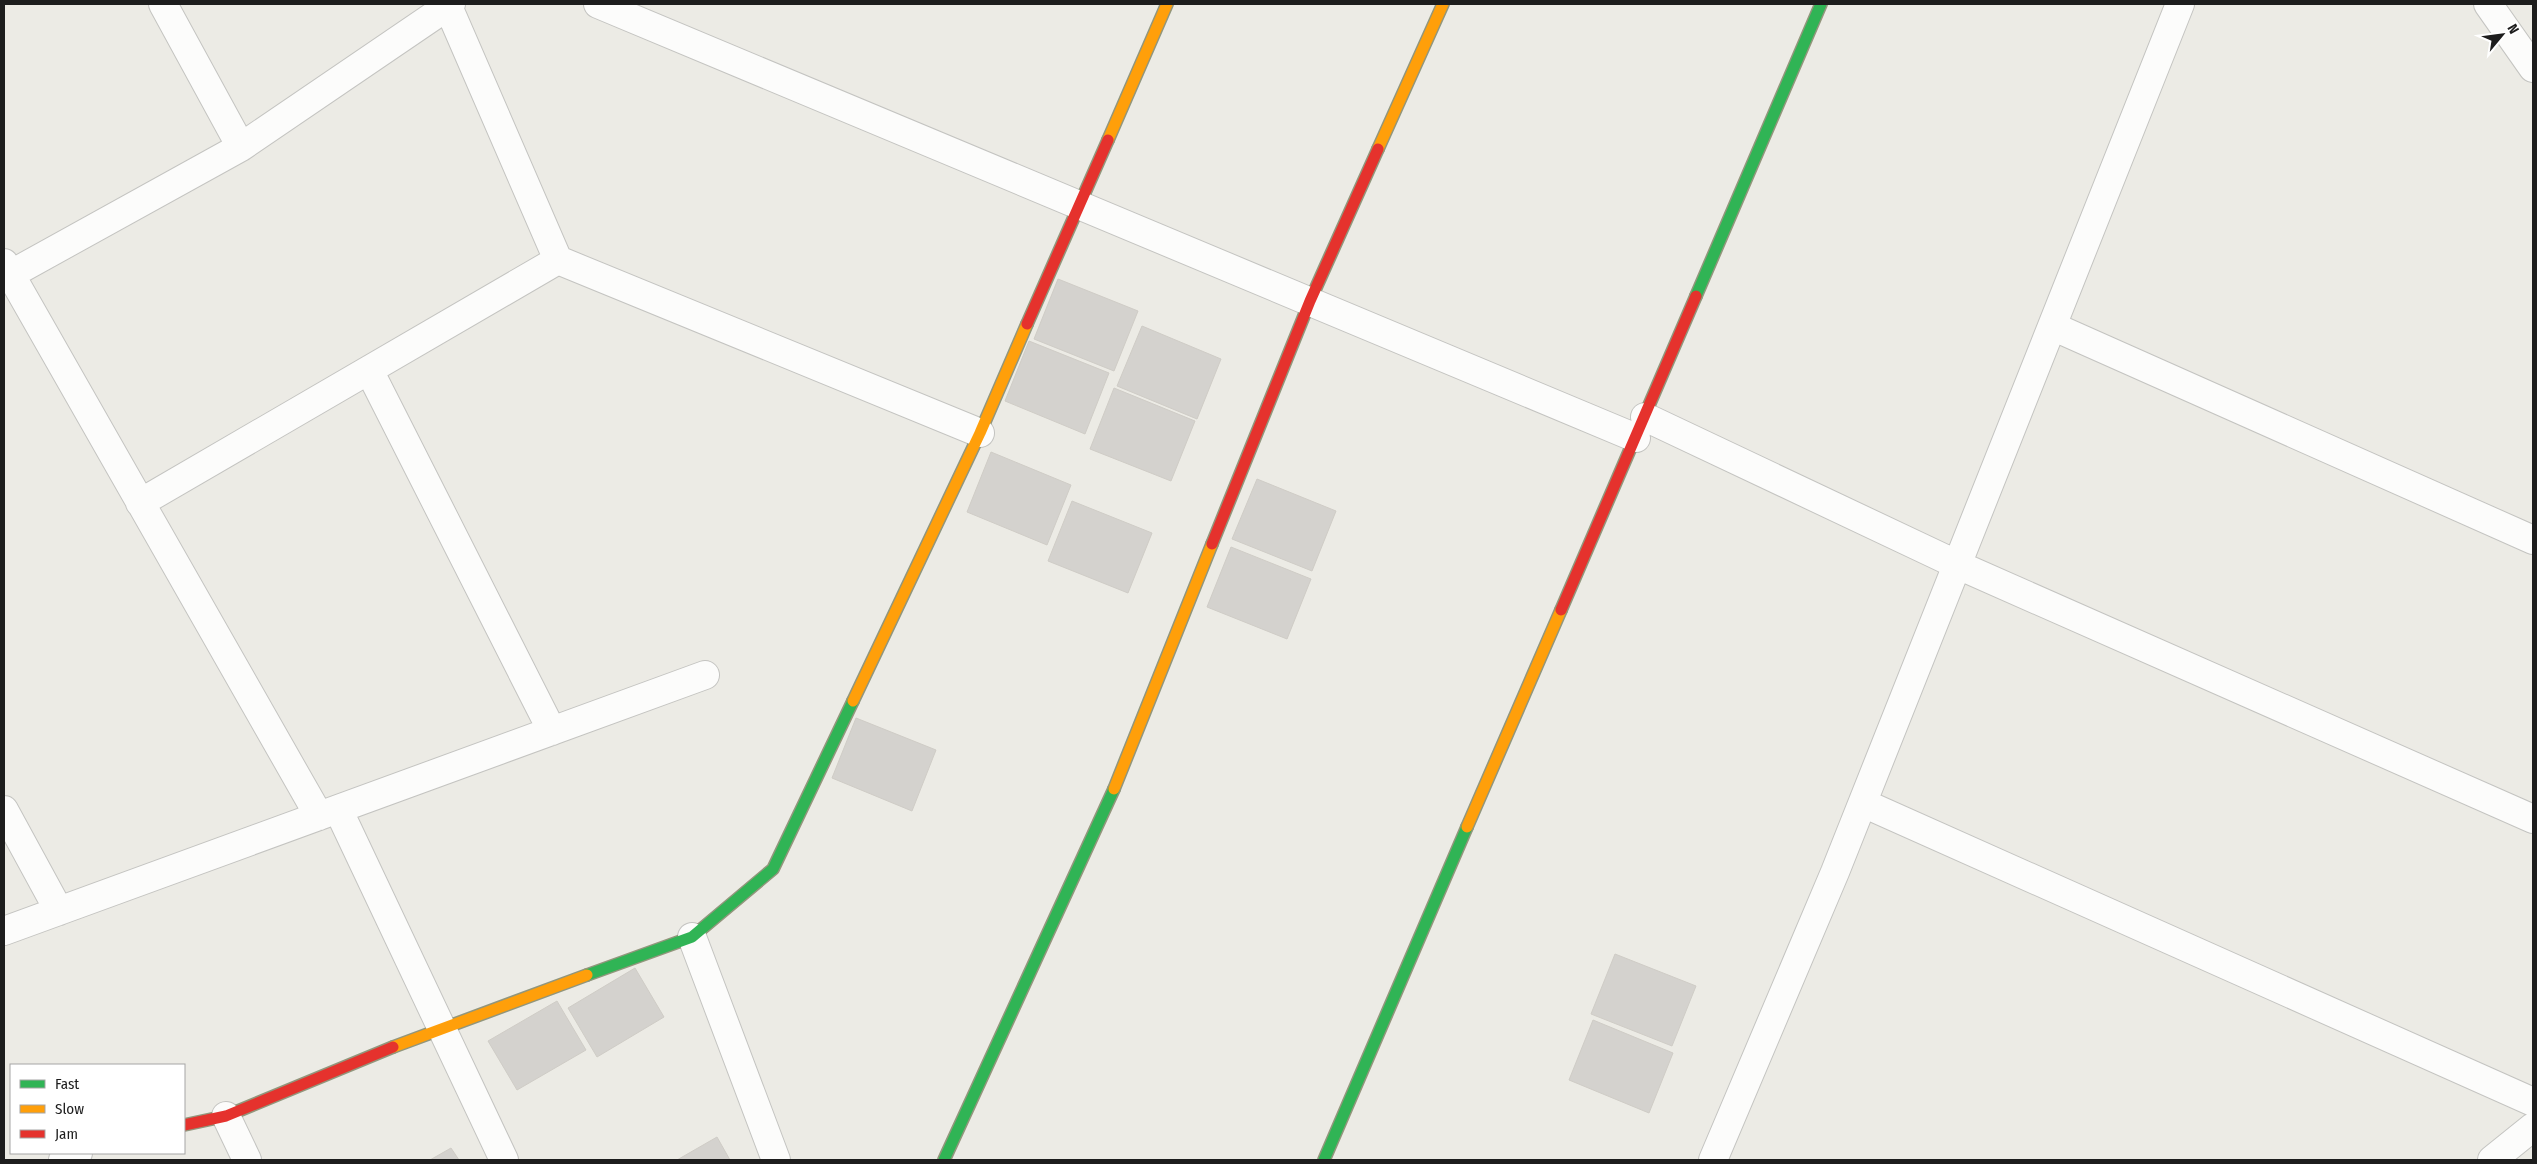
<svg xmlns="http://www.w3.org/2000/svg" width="2537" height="1164" font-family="'Fira Sans Condensed',sans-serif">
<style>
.building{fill:#d4d2ce;stroke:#cfccc6}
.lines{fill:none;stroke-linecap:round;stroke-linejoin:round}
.street-casing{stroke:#c4c4c1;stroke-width:30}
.fast-casing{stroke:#92967c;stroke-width:14}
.slow-casing{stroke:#92967c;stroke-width:14}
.jam-casing{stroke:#92967c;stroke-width:14}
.street{stroke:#fcfcfb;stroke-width:28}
.fast{stroke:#30b455;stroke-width:11}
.slow{stroke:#ff9f0a;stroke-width:11}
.jam{stroke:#e5322d;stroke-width:11}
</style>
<rect width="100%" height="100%" fill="#ecebe5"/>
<path class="building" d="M1058 279 1138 311 1114 371 1034 339Z
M1142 326 1221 359 1197 419 1117 386Z
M1029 341 1109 373 1085 434 1005 401Z
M1114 388 1195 421 1171 481 1090 449Z
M991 452 1071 485 1047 545 967 512Z
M1257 479 1336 511 1312 571 1232 539Z
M1072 501 1152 533 1128 593 1048 561Z
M1231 547 1311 579 1287 639 1207 607Z
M856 718 936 750 912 811 832 778Z
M1615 954 1696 986 1672 1046 1591 1014Z
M635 968 664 1017 597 1057 568 1008Z
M557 1001 586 1050 517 1090 488 1041Z
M1593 1020 1673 1053 1649 1113 1569 1080Z
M717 1137 730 1160H677Z
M451 1148 459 1160H430Z"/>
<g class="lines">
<g class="street-casing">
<path id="street" d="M163 4 241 147
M598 4 1636 438
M2488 4 2533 68
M558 260 980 433
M4 263 319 816
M4 278 241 147 451 4
M2052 326 2533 540
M369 370 552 731
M1645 417 1958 565 2533 819
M140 503 558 260 447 4
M1863 803 2533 1102
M338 809 504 1160
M4 810 59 911
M4 931 705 675
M692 937 776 1160
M226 1116 247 1160
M63 1160 78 1153
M1713 1160 1835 872 2180 4
M2492 1160 2533 1127"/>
</g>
<g class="fast-casing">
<path id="fast" d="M1696 296 1821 4
M587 975 692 937 773 869 853 701
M944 1160 1114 789
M1324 1160 1467 827"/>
</g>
<g class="slow-casing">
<path id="slow" d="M1108 140 1167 4
M1378 149 1443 4
M853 701 980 433 1027 324
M1114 789 1212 544
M1467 827 1561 610
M393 1047 587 975"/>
</g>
<g class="jam-casing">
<path id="jam" d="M1027 324 1108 140
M1212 544 1310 301 1378 149
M1561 610 1696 296
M184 1125 226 1116 393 1047"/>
</g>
<use href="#street" class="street"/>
<use href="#fast" class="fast"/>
<use href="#slow" class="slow"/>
<use href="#jam" class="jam"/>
</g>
<rect width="2537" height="1164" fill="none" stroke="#1d1d1d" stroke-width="10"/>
<rect x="10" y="1064" width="175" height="90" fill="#ffffff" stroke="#a5a5a5"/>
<rect x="20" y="1080" width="25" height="8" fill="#30b455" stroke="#a5a5a5"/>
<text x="55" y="1089" font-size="15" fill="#1d1d1d">Fast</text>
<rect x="20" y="1105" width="25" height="8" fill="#ff9f0a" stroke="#a5a5a5"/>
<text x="55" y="1114" font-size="15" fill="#1d1d1d">Slow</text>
<rect x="20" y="1130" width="25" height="8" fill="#e5322d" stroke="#a5a5a5"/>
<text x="55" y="1139" font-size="15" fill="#1d1d1d">Jam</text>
<g transform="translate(2502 35) rotate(61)" stroke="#ffffff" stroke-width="4" paint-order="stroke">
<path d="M0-4L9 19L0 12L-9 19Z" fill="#1d1d1d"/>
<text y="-8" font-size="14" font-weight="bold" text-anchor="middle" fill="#1d1d1d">N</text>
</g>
</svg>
